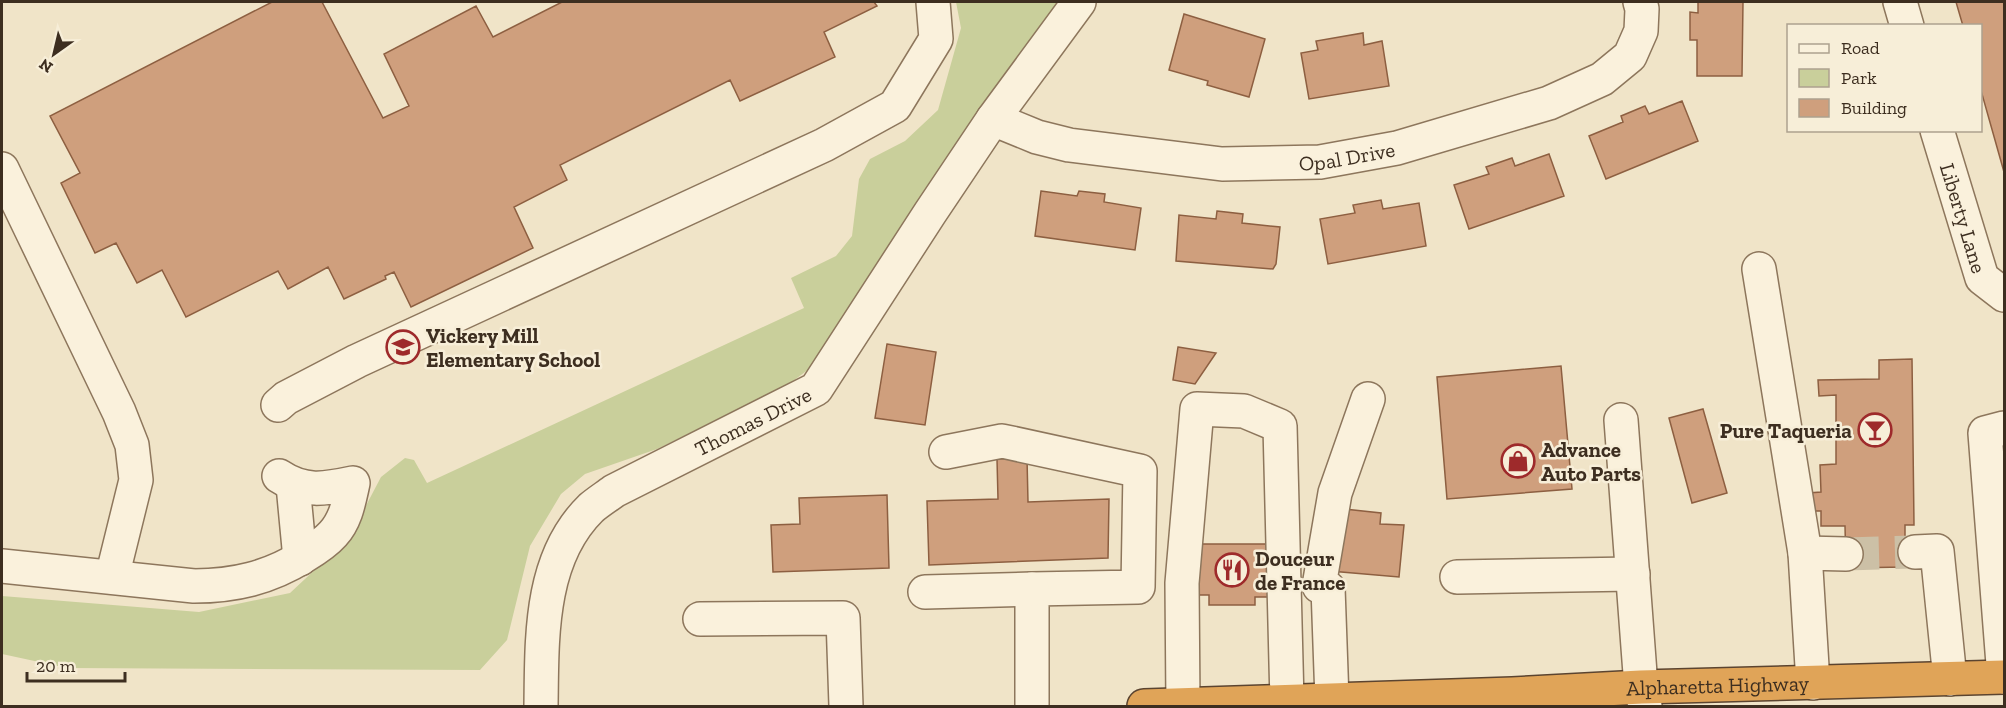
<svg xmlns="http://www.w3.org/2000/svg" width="2006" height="708" font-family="'Zilla Slab',serif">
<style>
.green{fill:#c9cf9b}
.building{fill:#cf9f7d;stroke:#8d5f41;stroke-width:1.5}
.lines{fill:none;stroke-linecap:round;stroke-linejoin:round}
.minor-tunnel{stroke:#ccc0a6;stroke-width:33;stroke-dasharray:33 16;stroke-linecap:butt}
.minor-casing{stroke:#8d765c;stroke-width:36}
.highway-casing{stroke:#5b4430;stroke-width:36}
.minor{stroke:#faf1dc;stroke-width:33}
.highway{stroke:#e0a458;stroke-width:33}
.labels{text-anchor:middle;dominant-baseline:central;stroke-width:5;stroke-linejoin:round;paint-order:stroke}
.street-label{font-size:21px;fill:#3d2e20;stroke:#f7eed8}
.poi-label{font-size:21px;font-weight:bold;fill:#3d2e20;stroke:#f7eed8;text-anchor:start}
</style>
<rect width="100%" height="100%" fill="#f0e4c8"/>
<path class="green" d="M956 2H1065L809 369 781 390 657 449 585 474 561 494 530 546 507 640 480 670 67 668 2 654V596L199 612 290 593 349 538 381 477 405 458 414 460 427 483 804 308 791 278 836 256 852 236 859 179 870 159 905 141 938 110 961 28Z"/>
<path class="building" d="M272 2H322L383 118 409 106 384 54 476 6 493 37 562 2H874L877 6 824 32 835 57 740 101 730 80 560 165 567 180 514 207 533 248 411 307 394 272 385 276 386 279 344 299 328 267 288 289 278 271 186 317 162 270 137 283 116 243 95 253 61 183 80 173 50 116Z
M1698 2H1743L1742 76H1697V40H1690V12L1698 13Z
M1956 2H2004V172L1980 87V26H1963Z
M1184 14 1265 39 1249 97 1207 85 1208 81 1169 70Z
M1363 33 1364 45 1382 41 1389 86 1309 99 1301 53 1318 50 1316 41Z
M1682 101 1698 141 1606 179 1589 136 1623 122 1621 116 1645 106 1649 114Z
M1549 154 1564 196 1469 229 1454 185 1489 174 1486 167 1512 158 1515 166Z
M1041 191 1077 196 1079 191 1105 194 1104 202 1141 208 1135 250 1035 236Z
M1381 200 1383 209 1419 203 1426 246 1328 264 1320 219 1355 213 1353 205Z
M1217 211 1243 214 1242 223 1280 227 1276 264 1273 269 1176 261 1179 215 1216 219Z
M887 344 936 352 925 425 875 418Z
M1178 347 1216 353 1195 384 1173 380Z
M1912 359 1914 525H1905V567L1846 568 1845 526H1821V511H1808V493L1821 492 1820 465 1836 464V395L1819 396 1818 380 1879 379V360Z
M1561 366 1572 489 1447 499 1437 377Z
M1703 409 1727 493 1692 503 1669 418Z
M1027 458 1028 502 1109 499 1108 558 929 565 927 501 998 499 997 459Z
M887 495 889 568 773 572 771 525 800 524 799 498Z
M1335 508 1381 513 1380 524 1404 525 1399 577 1330 571Z
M1190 544H1273L1274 597H1255V605H1209V595H1191Z"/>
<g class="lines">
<path class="minor-tunnel" d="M1846 554 1915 552"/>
<g class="minor-casing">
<g id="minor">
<path d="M1900 2 1907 26"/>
<path id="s1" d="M993 119 1037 137 1069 145 1222 164 1320 162 1397 148 1549 103 1602 79 1630 56 1641 31 1642 9 1640 2"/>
<path id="s2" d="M1937 130 1982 278 2004 295"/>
<path d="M2 169 119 412 132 445 136 480 112 577"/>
<path d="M1759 269 1805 553"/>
<path d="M278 405 286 398 357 361 824 145 895 106 936 39 933 2"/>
<path d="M1621 420 1641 687 1645 706"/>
<path d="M946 452 1002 441 1140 471 1138 587 1032 589V706"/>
<path d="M293 485 300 559"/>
<path d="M1915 552 1937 551 1950 679"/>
<path d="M2 566 194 586C234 586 269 578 304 556 314 550 325 543 333 534 346 520 349 501 353 483 325 489 304 493 279 476"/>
<path d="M1457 577 1633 574"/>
<path d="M925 592 1032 589"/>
<path d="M700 619 843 618 846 706"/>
<path d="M2004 677 1985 433 2004 428"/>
<path d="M1813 683 1805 553 1846 554"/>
<path d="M1332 700 1328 588 1319 586 1335 493 1368 399"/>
<path d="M1183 705 1182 583 1197 409 1244 411 1280 426 1287 702"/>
<path id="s3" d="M541 706C542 638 539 559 591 508 598 502 606 497 614 491L816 389 930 213 993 119 1079 2"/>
</g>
</g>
<g class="highway-casing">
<g id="highway">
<path id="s4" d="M1144 706 1512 694 1641 687 2004 677"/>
</g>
</g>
<use href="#minor" class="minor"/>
<use href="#highway" class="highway"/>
</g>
<defs>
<g id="school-ring" transform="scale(1.725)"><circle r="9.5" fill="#f7eed8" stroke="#9e2a2b" stroke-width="1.5"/><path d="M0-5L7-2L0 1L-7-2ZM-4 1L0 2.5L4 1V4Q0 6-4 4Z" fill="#9e2a2b"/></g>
<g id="bar-ring" transform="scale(1.725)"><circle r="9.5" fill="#f7eed8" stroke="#9e2a2b" stroke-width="1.5"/><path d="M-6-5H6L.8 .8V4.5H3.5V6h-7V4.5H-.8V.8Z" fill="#9e2a2b"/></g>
<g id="shop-ring" transform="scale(1.725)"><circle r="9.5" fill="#f7eed8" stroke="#9e2a2b" stroke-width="1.5"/><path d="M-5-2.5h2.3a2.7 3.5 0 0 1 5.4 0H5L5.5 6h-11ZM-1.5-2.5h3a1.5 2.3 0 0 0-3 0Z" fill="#9e2a2b"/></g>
<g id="restaurant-ring" transform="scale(1.725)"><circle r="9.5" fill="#f7eed8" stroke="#9e2a2b" stroke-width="1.5"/><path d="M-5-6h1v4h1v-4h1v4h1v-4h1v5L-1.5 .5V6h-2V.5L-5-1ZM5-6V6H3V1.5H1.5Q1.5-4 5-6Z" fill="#9e2a2b"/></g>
</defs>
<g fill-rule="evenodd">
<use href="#school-ring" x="403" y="347"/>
<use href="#bar-ring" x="1875" y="430"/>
<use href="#shop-ring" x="1518" y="461"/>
<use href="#restaurant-ring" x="1232" y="570"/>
</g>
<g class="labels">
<g class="street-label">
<text stroke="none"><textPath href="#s1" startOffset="360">Opal Drive</textPath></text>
<text stroke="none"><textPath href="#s2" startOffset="92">Liberty Lane</textPath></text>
<text stroke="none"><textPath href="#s3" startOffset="394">Thomas Drive</textPath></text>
<text stroke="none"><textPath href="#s4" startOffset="574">Alpharetta Highway</textPath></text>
</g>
<g class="poi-label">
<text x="426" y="335">Vickery Mill<tspan x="426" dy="24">Elementary School</tspan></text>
<text x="1852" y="430" text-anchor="end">Pure Taqueria</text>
<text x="1541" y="449">Advance<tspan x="1541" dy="24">Auto Parts</tspan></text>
<text x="1255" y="558">Douceur<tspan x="1255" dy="24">de France</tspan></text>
</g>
</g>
<rect width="2006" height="708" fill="none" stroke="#3d2e20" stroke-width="6"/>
<rect x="1787" y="24" width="195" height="108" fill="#f7eed8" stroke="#ada18e" stroke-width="1.5"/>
<rect x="1799" y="44" width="30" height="9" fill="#faf1dc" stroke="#ada18e" stroke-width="1.5"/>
<text x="1841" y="54" font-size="18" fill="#3d2e20">Road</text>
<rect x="1799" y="69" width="30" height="18" fill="#c9cf9b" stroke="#ada18e" stroke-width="1.5"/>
<text x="1841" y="84" font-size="18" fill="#3d2e20">Park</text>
<rect x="1799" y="99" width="30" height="18" fill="#cf9f7d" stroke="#ada18e" stroke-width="1.5"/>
<text x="1841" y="114" font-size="18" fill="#3d2e20">Building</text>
<g transform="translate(54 54) rotate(214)" stroke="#f7eed8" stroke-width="4.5" paint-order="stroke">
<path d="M0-4.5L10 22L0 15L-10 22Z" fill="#3d2e20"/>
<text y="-9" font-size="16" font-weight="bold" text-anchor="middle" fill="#3d2e20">N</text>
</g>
<path d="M27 672v9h98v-9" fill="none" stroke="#3d2e20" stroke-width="3"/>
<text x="36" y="672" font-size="18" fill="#3d2e20" stroke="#f7eed8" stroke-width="4.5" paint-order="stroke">20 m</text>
</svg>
